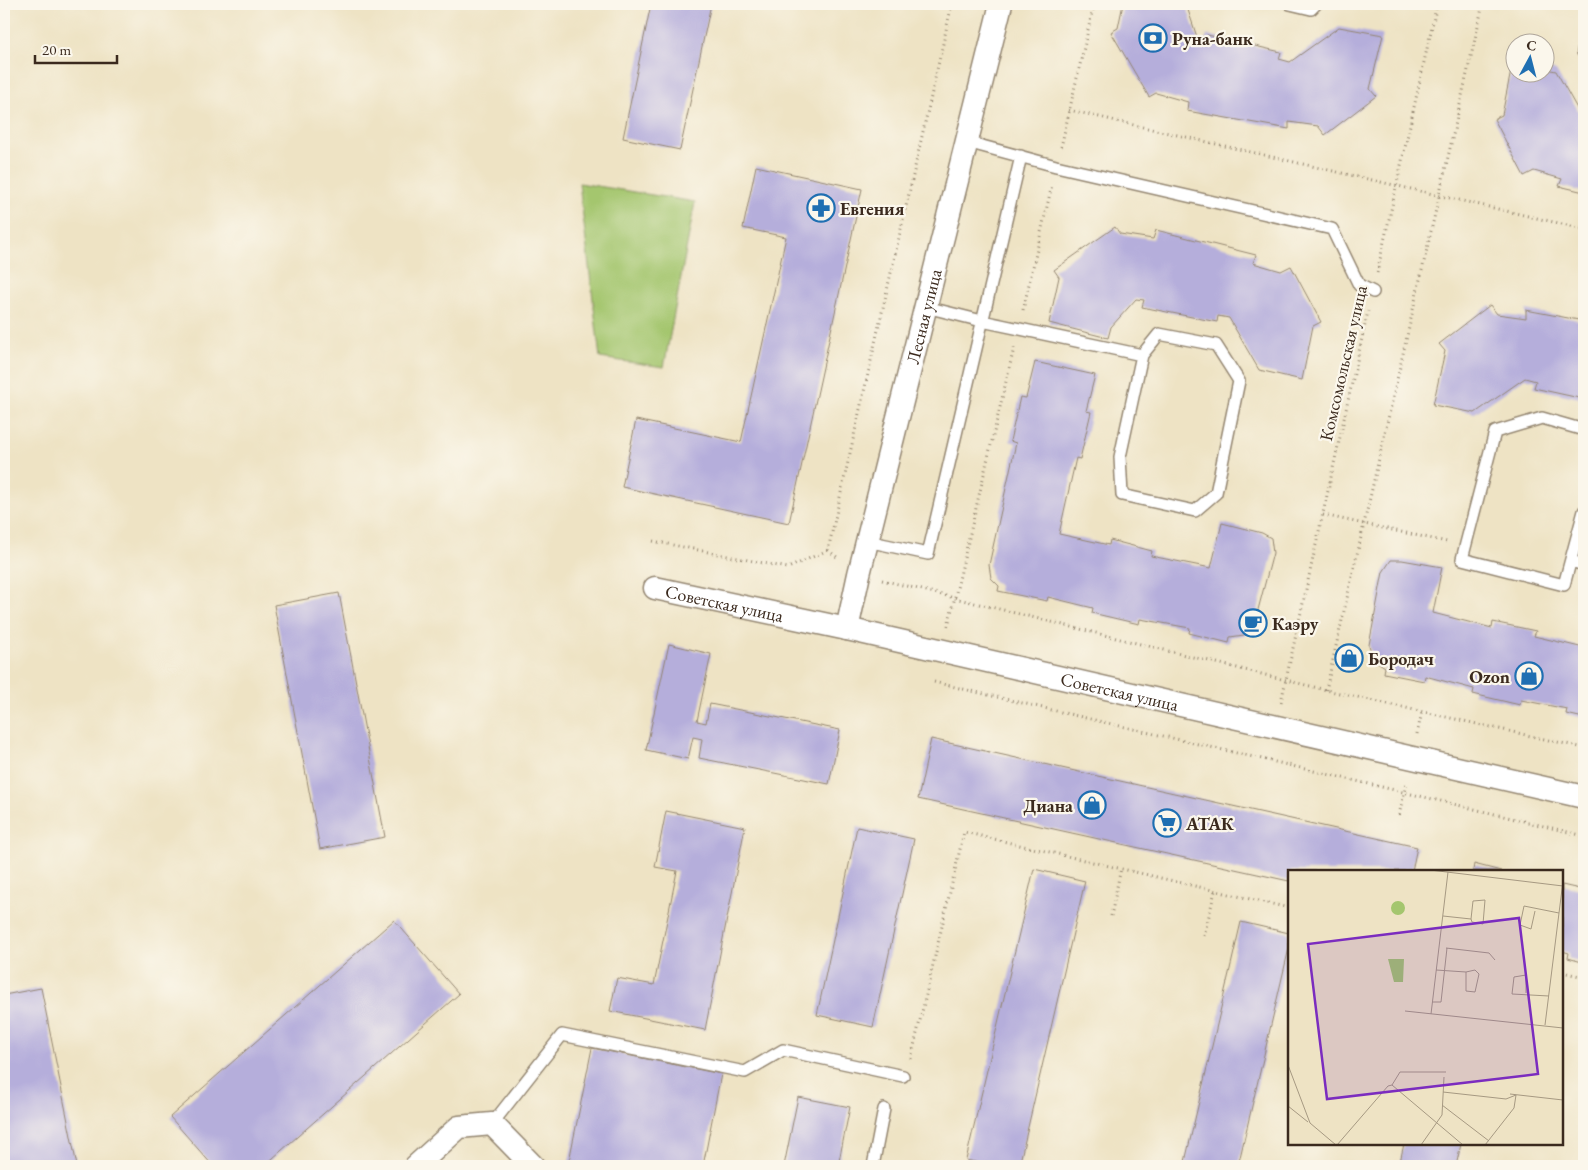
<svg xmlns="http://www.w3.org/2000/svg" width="1588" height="1170" font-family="'EB Garamond',serif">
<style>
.green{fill:#a4c66e;stroke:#707846}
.building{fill:#b5aedb}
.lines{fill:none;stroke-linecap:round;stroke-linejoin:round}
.lane-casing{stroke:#948671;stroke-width:14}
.street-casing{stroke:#948671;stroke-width:25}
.path{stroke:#948671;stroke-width:3;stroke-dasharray:1 4;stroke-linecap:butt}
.lane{stroke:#fff;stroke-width:11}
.street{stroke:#fff;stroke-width:22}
.labels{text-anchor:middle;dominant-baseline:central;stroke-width:4.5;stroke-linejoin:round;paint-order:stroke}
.poi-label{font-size:18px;font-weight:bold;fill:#3b2a1e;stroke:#fbf7ec;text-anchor:start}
.street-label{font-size:18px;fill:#3b2a1e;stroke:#fbf7ec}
.inset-road{fill:none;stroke:#a69982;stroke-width:1}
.view{fill:#7b2cbf;fill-opacity:0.15;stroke:#7b2cbf;stroke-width:2.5}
.inset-edge{fill:none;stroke:#3b2a1e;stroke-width:2.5}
</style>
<rect width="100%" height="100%" fill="#fbf7ec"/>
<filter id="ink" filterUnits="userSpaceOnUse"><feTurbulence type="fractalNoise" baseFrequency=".02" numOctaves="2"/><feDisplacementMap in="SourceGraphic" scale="10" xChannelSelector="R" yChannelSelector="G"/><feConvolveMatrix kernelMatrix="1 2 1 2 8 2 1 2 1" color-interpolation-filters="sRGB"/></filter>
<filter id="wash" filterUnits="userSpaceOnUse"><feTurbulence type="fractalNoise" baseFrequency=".0096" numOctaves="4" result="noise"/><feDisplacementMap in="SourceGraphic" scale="20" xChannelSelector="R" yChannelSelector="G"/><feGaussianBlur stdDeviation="1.12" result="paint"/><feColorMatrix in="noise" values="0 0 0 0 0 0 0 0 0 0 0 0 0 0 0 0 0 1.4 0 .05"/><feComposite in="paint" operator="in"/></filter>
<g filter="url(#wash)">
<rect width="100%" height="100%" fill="#eee3c4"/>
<path class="green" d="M579 183 695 202 664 367 600 358Z"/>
<g id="blocks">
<path class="building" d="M651 4H711L680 150 623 138Z
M1123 4H1186L1198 40 1205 42 1207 35 1281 52 1279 59 1290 62 1339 27 1383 35 1370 89 1376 96 1325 135 1318 126 1289 122V129L1187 111 1188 102 1156 93 1149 97 1111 32 1118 28Z
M1513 61 1516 62V72H1546V69L1556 71 1584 121V192L1559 186 1562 179 1534 171 1524 176 1494 119 1502 115Z
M756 166 862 189 789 523 622 487 636 420 741 442 786 237 743 228Z
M1115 227 1120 234 1153 239 1156 230 1256 255 1253 263 1281 271 1291 266 1321 322 1313 326 1302 380 1259 370 1229 318 1218 316 1217 322 1142 307 1144 300 1136 299 1111 327 1108 338 1049 323 1059 277 1054 270Z
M1490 305 1497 314 1526 318V310L1584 321V399L1534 388 1536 381 1525 378 1475 413 1433 405 1445 351 1439 344Z
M1035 362 1095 375 1086 411 1091 412 1080 459 1076 458 1059 534 1109 545 1110 540 1152 551 1151 556 1211 568 1222 523 1262 533 1271 538 1273 553 1254 625 1244 635 1230 637 1229 643 1189 633 1190 628 1140 619 1139 624 1092 613 1093 608 1048 597 1047 601 998 591 999 586 991 578 989 565 1016 443 1010 441 1020 397 1026 398Z
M1391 560H1402L1442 567 1433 613 1492 628 1493 622 1536 631 1534 636 1584 648V718L1566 714 1567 709 1521 700 1520 705 1473 694 1474 689 1425 676 1424 681 1384 673 1385 667 1373 659 1369 645 1383 572Z
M339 593 385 837 320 849 274 605Z
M669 644 711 654 697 721 706 723 710 704 840 730 829 784 699 758 702 739 693 737 688 759 646 750Z
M931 739 1417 847 1412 871H1289V881L918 799Z
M666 811 745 827 705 1030 610 1011 617 978 654 985 677 871 655 867Z
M857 827 914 839 873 1027 817 1015Z
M1474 864 1501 871H1473Z
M1034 869 1085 881 1019 1166H993L966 1160Z
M1562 885 1584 890V954L1582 962 1568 958 1569 953 1562 951Z
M394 920 459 994 264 1166H213L170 1117Z
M1241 922 1289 933V948L1238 1166H1184Z
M41 988 77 1166H4V995Z
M592 1048 721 1074 703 1166H568Z
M798 1097 850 1107 838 1166H784Z
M1404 1144H1461L1456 1166H1399Z"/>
</g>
</g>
<g filter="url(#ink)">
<use href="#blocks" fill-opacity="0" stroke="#948671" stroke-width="1"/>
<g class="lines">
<g class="lane-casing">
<path id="lane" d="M1290 4 1311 9 1316 4
M1584 47 1583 52 1584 53
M967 142 1056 166 1332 229 1359 285 1373 292
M926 307 982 321 1142 355
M1159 334 1216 345 1239 381 1216 493 1195 511 1122 495 1120 457 1142 355Z
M1584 430 1542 418 1495 432 1462 559 1564 585 1584 511
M867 541 928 554 1021 156
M1571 561 1584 565
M492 1124 562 1035 745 1072 783 1050 903 1076
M873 1166 884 1109"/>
</g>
<g class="street-casing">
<g id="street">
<path id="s1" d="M655 588 847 629 1584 797"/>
<path id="s2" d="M847 629 859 574 1001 4"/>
<path d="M416 1166 459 1127 492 1124 533 1166"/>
</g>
</g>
<path class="path" d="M1069 110 1584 229
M1061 147 1094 4
M1377 273 1437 4
M1023 310 1052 185
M1323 515 1447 542
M653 541 788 568 828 550 952 4
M828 550 837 557
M882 580 1326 690 1584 748
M948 626 1014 348
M934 682C1150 734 1368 782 1584 836
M1326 690 1483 4
M1281 702 1368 311
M1417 734 1422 712
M1399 815 1407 781
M1111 916 1121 868
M1204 936 1215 891
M1562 972 1584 977
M911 1059 964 832 1289 908"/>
<use href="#lane" class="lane"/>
<use href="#street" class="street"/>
</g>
</g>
<defs>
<g id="bank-ring" transform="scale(1.4375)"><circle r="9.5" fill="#fbf7ec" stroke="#1f6fb2" stroke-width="1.5"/><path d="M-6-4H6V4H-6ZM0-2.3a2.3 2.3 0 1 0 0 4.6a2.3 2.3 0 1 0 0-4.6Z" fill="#1f6fb2"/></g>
<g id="pharmacy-ring" transform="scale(1.4375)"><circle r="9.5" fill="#fbf7ec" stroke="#1f6fb2" stroke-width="1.5"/><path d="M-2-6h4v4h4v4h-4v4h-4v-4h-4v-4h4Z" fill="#1f6fb2"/></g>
<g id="cafe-ring" transform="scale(1.4375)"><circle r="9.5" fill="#fbf7ec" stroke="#1f6fb2" stroke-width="1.5"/><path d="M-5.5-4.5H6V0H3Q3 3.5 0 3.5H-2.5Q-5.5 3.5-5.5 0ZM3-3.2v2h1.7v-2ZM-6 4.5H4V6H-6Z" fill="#1f6fb2"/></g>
<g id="shop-ring" transform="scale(1.4375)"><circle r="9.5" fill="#fbf7ec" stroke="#1f6fb2" stroke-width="1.5"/><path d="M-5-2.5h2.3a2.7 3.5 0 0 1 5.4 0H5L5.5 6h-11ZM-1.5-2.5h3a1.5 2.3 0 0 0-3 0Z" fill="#1f6fb2"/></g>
<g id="supermarket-ring" transform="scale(1.4375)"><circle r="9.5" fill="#fbf7ec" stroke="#1f6fb2" stroke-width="1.5"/><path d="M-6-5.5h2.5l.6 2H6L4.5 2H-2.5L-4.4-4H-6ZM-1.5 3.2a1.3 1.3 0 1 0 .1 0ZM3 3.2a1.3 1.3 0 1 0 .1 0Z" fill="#1f6fb2"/></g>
</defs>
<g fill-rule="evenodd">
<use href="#bank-ring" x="1153" y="38"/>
<use href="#pharmacy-ring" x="821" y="208"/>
<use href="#cafe-ring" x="1253" y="623"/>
<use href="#shop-ring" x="1349" y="658"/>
<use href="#shop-ring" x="1529" y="676"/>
<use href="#shop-ring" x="1092" y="805"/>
<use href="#supermarket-ring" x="1167" y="823"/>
</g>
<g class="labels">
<g class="poi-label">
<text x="1172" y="38">Руна-банк</text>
<text x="840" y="208">Евгения</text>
<text x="1272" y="623">Каэру</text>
<text x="1368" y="658">Бородач</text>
<text x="1510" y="676" text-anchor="end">Ozon</text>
<text x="1073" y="805" text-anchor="end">Диана</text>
<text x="1186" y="823">АТАК</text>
</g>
<g class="street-label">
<text stroke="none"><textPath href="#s2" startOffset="322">Лесная улица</textPath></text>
<text transform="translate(1343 363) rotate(-77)">Комсомольская улица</text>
<text stroke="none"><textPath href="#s1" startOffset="71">Советская улица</textPath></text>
<text stroke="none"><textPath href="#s1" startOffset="476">Советская улица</textPath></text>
</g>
</g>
<g transform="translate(1288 870)">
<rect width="275" height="275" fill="#eee3c4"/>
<path d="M103 38a7 7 0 1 1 14 0a7 7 0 1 1-14 0ZM100 89H116L115 112H106Z" fill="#a4c66e"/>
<path class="inset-road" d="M142 0 275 16M247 41 243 59 232 55 236 36 271 43M155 46 183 49 184 52 195 54 197 30 185 31 183 49M158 78 201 83 207 90M148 100 178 102 187 100 191 104 187 122 178 121V102M238 123V105L226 107 224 124 261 126M144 132H153L159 78M117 141 275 158M143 144 160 2M257 155 275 11M0 195 22 253 48 275M104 215 112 202H158M155 222 218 229 228 225 226 238 197 275M222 224 275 230M154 235 201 271M0 236 20 252M49 275 100 216 104 215 175 275M133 275 154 245 156 207"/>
<path class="view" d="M231 48 250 204 39 229 20 74Z"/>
<rect width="275" height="275" class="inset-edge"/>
</g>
<rect width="1588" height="1170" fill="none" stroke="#fbf7ec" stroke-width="20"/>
<g transform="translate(1530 58) rotate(7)"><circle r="24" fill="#fbf7ec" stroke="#aea59a"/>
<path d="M0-4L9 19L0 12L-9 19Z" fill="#1f6fb2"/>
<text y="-8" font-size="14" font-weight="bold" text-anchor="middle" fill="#3b2a1e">С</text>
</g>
<path d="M35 55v8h82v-8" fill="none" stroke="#3b2a1e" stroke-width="2.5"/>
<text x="42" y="55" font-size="15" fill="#3b2a1e" stroke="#fbf7ec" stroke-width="4" paint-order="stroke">20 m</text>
</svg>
